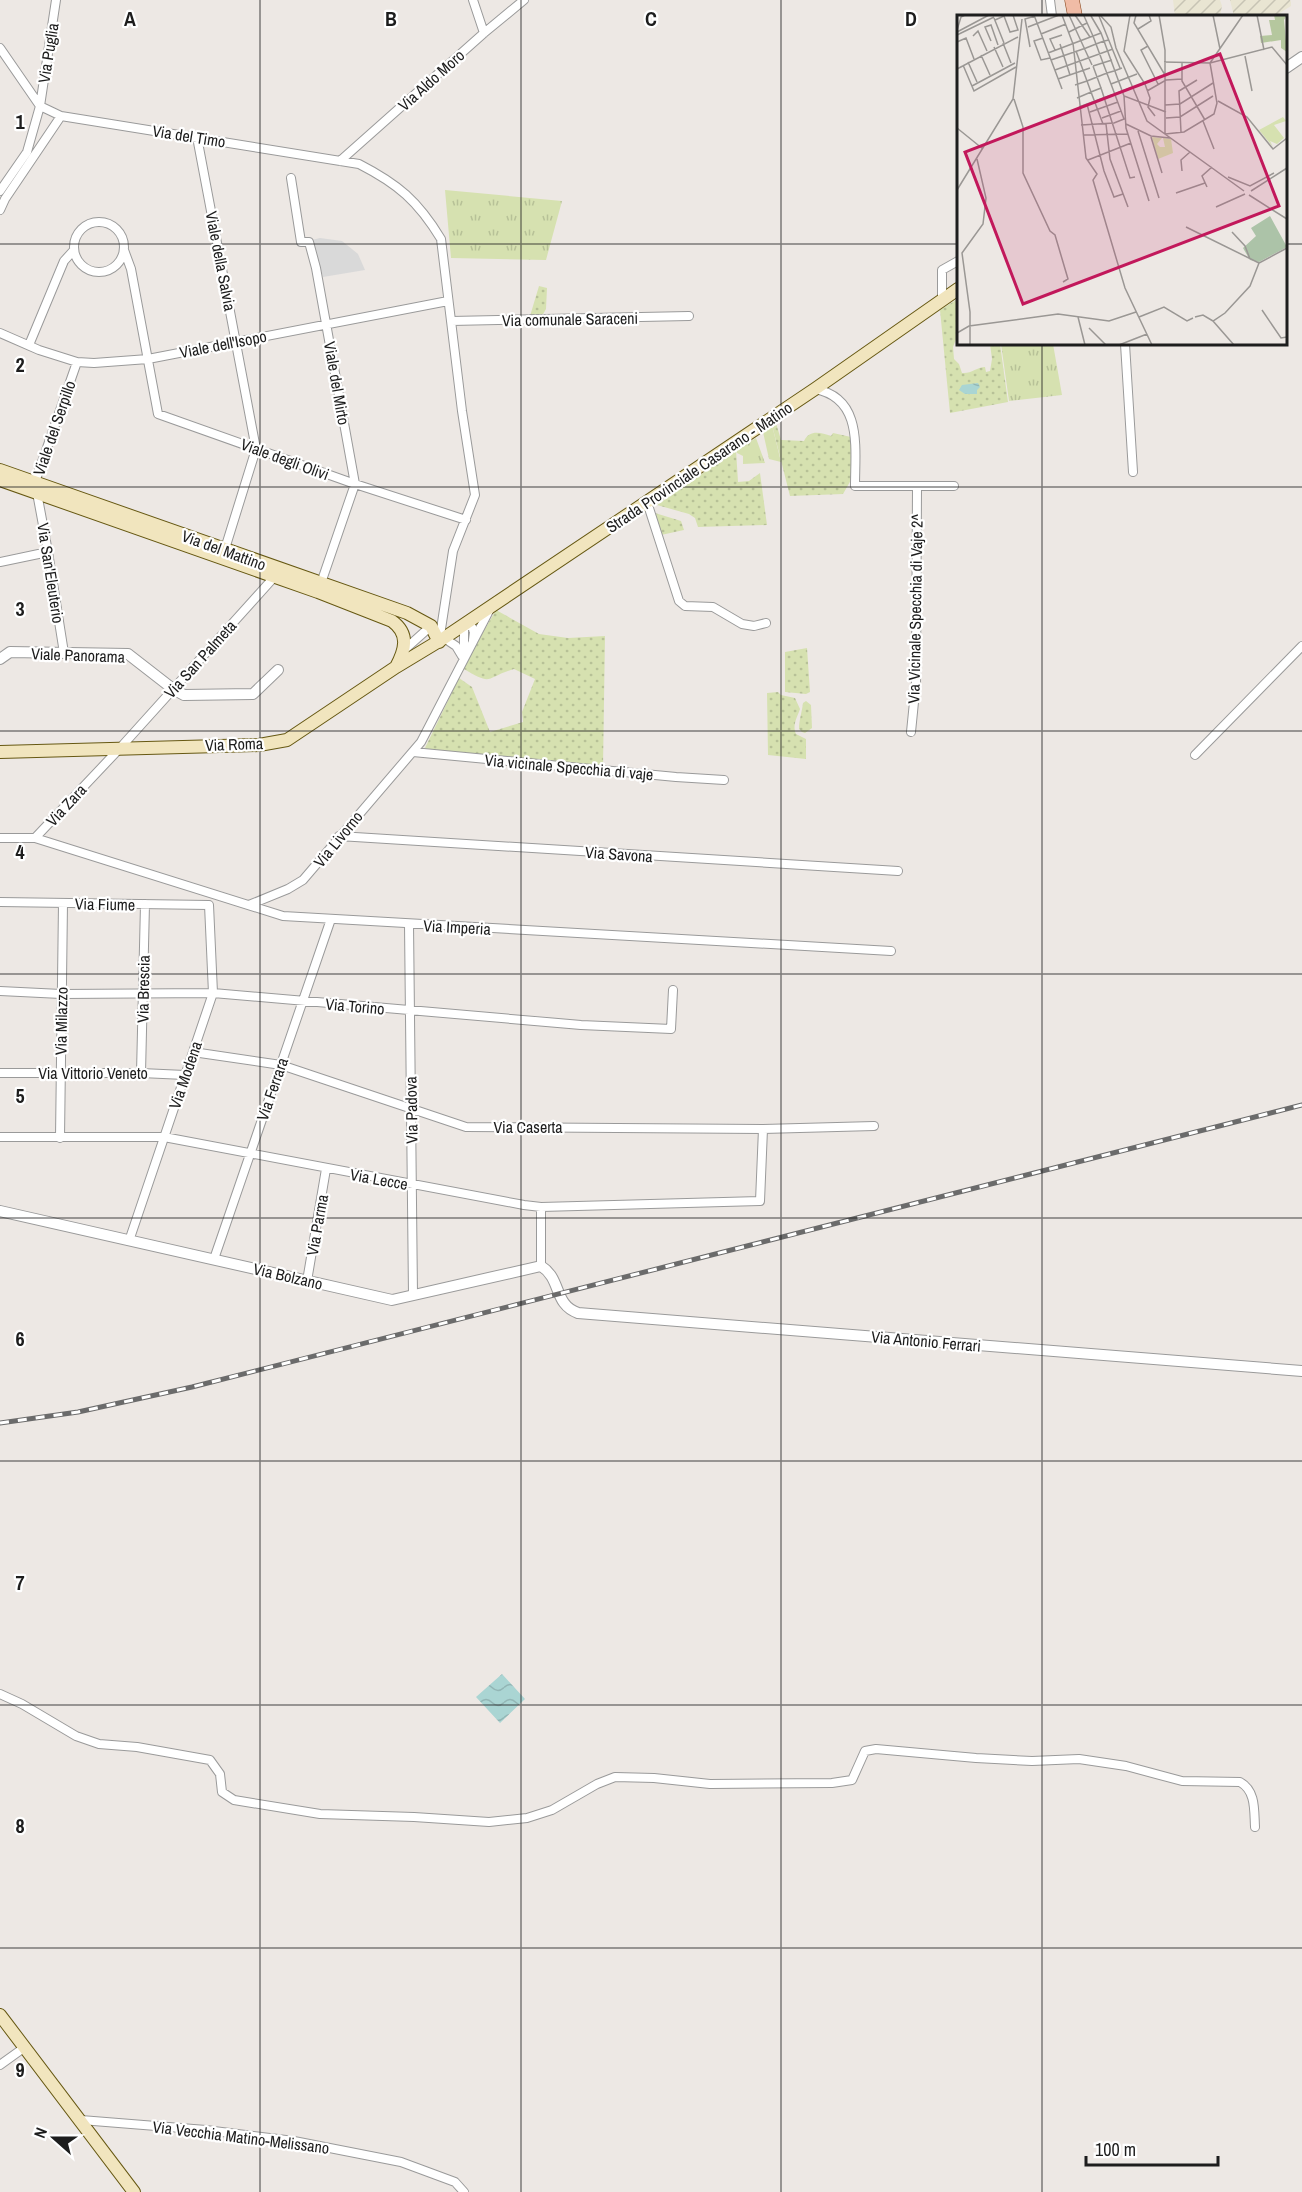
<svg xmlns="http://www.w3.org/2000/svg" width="1302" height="2192" font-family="'Archivo Narrow',sans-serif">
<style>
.farmland{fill:url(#farmland-furrows)}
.grass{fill:url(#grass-tufts)}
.garden{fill:url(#garden-dots)}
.parking{fill:#d9d9d9}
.water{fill:url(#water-waves)}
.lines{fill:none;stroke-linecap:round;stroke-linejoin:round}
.minor-casing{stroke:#9a9a9a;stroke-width:10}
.tertiary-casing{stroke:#9a9a9a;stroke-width:12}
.secondary-casing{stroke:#665812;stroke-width:14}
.primary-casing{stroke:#833f13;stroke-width:15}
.minor{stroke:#fff;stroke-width:8}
.tertiary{stroke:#fff;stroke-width:10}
.secondary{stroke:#f1e5be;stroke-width:12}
.primary{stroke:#f0bca6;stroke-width:14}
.rail-casing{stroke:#6b6b6b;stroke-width:5}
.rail{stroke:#fff;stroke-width:3;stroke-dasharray:9;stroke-linecap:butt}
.grid{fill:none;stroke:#1d1d1d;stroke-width:1.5;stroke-opacity:0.55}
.labels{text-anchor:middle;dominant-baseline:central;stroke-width:4.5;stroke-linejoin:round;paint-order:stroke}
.street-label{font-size:16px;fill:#1d1d1d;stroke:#fff}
.inset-road{fill:none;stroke:#9a9794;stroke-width:1.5}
.view{fill:#c2185b;fill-opacity:0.15;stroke:#c2185b;stroke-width:3}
.inset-edge{fill:none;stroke:#1d1d1d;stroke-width:3}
.grid-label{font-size:20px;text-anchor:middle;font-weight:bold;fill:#1d1d1d;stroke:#fff;stroke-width:4.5;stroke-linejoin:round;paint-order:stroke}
</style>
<defs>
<pattern id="farmland-furrows" width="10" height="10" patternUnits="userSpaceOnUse" patternTransform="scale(1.5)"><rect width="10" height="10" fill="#e9e5d2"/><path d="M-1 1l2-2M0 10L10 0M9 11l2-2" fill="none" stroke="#c7c4b4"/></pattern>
<pattern id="grass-tufts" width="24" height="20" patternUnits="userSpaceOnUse" patternTransform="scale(1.5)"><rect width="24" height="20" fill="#d6e1b0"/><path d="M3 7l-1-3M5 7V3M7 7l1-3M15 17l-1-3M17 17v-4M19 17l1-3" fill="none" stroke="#b7c197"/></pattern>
<pattern id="garden-dots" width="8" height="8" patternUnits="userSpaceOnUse" patternTransform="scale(1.5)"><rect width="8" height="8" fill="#d6e1b0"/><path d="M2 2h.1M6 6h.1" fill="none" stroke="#b7c197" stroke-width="1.8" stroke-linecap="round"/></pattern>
<pattern id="water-waves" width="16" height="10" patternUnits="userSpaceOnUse" patternTransform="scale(1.5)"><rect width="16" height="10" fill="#aad5d3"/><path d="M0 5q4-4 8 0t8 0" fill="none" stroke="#92b6b5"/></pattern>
</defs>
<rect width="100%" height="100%" fill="#ede8e4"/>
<path class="farmland" d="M1173 0H1220L1222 6 1220 16H1175Z
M1230 0H1290L1291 2V6L1275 16H1234Z"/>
<path class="grass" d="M445 190 562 201 546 260 451 258Z
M1001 344H1053L1062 395 1009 401Z
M772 425 781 462 769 459 763 432Z
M756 438 765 463 743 464V456L737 453 736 450Z"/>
<path class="garden" d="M539 286 547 288 546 309 542 316H530Z
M956 300H958V334L953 347 954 359 959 364 962 373C971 374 977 367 985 367L986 372 990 371 992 359 990 344H1000L1008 402 950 413 940 310Z
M776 423 781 440 804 441C810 429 821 433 831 436L833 433 851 437V480L843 494 790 496 772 425Z
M736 450 738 482 749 481 760 473 767 525 698 527 695 518 689 514 657 505Z
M655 513 681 521 684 530 661 535Z
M496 610 539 634 568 638 605 636 603 768 427 751 425 748 459 678 472 687 490 732 523 722 522 712 535 679 514 669C483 678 495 687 462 668Z
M807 648 810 692 806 694 785 692V652Z
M778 692 781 695 795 698 800 709C797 718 792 725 796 734L806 739V759L768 755 767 693Z
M806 701 811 705 812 728 805 733 802 732 799 729C799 720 802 712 803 703Z"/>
<path class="parking" d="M320 238 342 241 358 254 365 270 323 277 312 240Z"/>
<path class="water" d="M978 383 980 387 977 390V394H965L959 390 962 385Z
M502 1674 525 1699 500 1723 476 1697Z"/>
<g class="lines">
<g class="minor-casing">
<path id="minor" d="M473 0 484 33
M1050 0 1052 16
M0 48 40 106
M40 106 61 116 359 164C398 184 418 201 441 239L462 411 475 495 453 551 439 642
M197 137 256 449 224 552
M340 161 484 33 524 0
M291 178 301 242H309L316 268 355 484 320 586
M0 191 27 152 40 106 56 0
M0 210 5 199 61 116
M74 247a25 25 0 1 1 50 0a25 25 0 1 1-50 0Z
M124 250 131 269 158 414 355 484 466 520
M942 300V270L958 261
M451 321 689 316
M0 333 39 350 77 362 94 363 148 359 448 301
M1125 344 1133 472
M29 345 64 261 74 250
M815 389C863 398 855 448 855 486H954
M647 502 679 601 685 606 713 607 742 624 754 626 766 623
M0 562 48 552
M444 638 456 646 462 656
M403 651 431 626
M64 653 48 552 35 482 77 362
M464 655V624L472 627 474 632 473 640
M911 732 916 682 917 486
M413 752 676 777 724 780
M1195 755 1302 646
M339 836 898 871
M0 838H35L121 747 276 575
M35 838 283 916 891 951
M0 902 209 905 213 993 129 1241
M249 905 288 889 303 880 421 742 491 607
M409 924 413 1295
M0 991 61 994 213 993 581 1025 671 1029 673 990
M193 1052 281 1065 466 1127 763 1129 874 1126
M0 1073H141L185 1075
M141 1073 145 904
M0 1137H164L524 1205 541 1207 760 1201 763 1129
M60 1138 63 903
M541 1207V1266
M214 1259 331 919
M307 1281 326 1169
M0 1694 22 1704 76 1736 99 1744 137 1747 210 1760 220 1774 222 1792 234 1800 320 1814 414 1817 489 1822 527 1818 552 1810 597 1784 615 1777 654 1778 710 1784 832 1783 852 1780 865 1751 876 1749 976 1758 1032 1761 1079 1759 1126 1766 1182 1781 1240 1782C1256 1791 1254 1810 1255 1827
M0 2065 25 2047
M81 2120 206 2130 294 2141 401 2162 455 2182 464 2192"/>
</g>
<g class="tertiary-casing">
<path id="tertiary" d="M1286 68 1302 57
M0 659 10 652 128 654 173 689 184 695 253 694 278 670
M0 1211 392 1300 541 1266C562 1279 553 1304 578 1313L1302 1371"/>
</g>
<g class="secondary-casing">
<path id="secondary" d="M0 470 407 613 431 626 439 642
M0 480 318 592 392 621C410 634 405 650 396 667
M0 752 259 745 287 740 396 667 444 638 815 389 958 289
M0 2015 134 2192"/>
</g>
<g class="primary-casing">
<path id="primary" d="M1072 0 1075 16"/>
</g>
<use href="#minor" class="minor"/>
<use href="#tertiary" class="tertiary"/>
<use href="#secondary" class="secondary"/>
<use href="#primary" class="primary"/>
<g class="rail-casing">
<path id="rail" d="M0 1423 78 1412 192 1387 1302 1105"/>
</g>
<use href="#rail" class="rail"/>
</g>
<path class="grid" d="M260 0V2192M521 0V2192M781 0V2192M1042 0V16M0 244H958M1286 244H1302M1042 344V2192M0 487H1302M0 731H1302M0 974H1302M0 1218H1302M0 1461H1302M0 1705H1302M0 1948H1302"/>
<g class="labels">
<g class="street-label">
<text transform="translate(48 53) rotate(-81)">Via Puglia</text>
<text transform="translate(431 80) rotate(-42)">Via Aldo Moro</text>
<text transform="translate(189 136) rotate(9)">Via del Timo</text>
<text transform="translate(221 261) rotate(79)">Viale della Salvia</text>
<text transform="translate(570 319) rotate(-1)">Via comunale Saraceni</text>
<text transform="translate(223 344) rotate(-11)">Viale dell'Isopo</text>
<text transform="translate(337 383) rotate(80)">Viale del Mirto</text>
<text transform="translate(54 428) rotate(-71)">Viale del Serpillo</text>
<text transform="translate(285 459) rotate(20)">Viale degli Olivi</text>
<text transform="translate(699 467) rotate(-34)">Strada Provinciale Casarano - Matino</text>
<text transform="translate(224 550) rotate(20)">Via del Mattino</text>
<text transform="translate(51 573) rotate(81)">Via San'Eleuterio</text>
<text transform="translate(915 609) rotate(-89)">Via Vicinale Specchia di Vaje 2^</text>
<text transform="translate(78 655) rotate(2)">Viale Panorama</text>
<text transform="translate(200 659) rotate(-48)">Via San Palmeta</text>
<text transform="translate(234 744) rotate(-2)">Via Roma</text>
<text transform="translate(569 767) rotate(5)">Via vicinale Specchia di vaje</text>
<text transform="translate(66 805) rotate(-47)">Via Zara</text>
<text transform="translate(338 839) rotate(-51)">Via Livorno</text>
<text transform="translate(619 854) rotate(4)">Via Savona</text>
<text transform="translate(105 904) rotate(1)">Via Fiume</text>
<text transform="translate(457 927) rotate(3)">Via Imperia</text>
<text transform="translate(143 989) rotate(-89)">Via Brescia</text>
<text transform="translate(355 1006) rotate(5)">Via Torino</text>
<text transform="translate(61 1021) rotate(-89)">Via Milazzo</text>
<text x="93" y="1073">Via Vittorio Veneto</text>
<text transform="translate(185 1075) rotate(-71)">Via Modena</text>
<text transform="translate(272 1089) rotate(-71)">Via Ferrara</text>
<text transform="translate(411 1110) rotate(-91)">Via Padova</text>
<text x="528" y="1127">Via Caserta</text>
<text transform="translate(379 1179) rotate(10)">Via Lecce</text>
<text transform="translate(317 1225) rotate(-80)">Via Parma</text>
<text transform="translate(288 1276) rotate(13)">Via Bolzano</text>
<text transform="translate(926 1341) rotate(5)">Via Antonio Ferrari</text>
<text transform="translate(241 2137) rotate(7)">Via Vecchia Matino-Melissano</text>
</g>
</g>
<g transform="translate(957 15)">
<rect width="330" height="330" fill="#ede8e4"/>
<path d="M326 102 329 106 317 110 327 123 320 129 313 126 316 132 302 115Z" fill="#d6e1b0"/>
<path d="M317 0H330L327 5 330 37 324 33V25L304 28 303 21 315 20 312 5H318Z" fill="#b5c79e"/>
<path d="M313 201 330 232 302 247 293 245 286 233 299 221 294 213Z" fill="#acc3a8"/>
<path d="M195 122 205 123 200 129 203 132H208L206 123 214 124 216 138 201 144Z" fill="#d6e1b0"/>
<path class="inset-road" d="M77 0 105 74M105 0 116 29M112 0 135 50M118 0 133 22M143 0 154 12 159 33 190 106 287 176M173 0 167 36 188 69 193 83 191 92 198 101M179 0 177 8 208 60M202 0 208 35V119M256 0 263 34M300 0 307 35M134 1 144 18M142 1 163 53M37 3 47 28M38 5 47 1 53 17 61 15 56 0M71 12 102 0M181 14 194 6 192 0M0 15 4 2 8 0M0 17 32 0M112 17 130 8M84 19 109 9M0 20 37 2M16 21 21 16 30 36M86 23 77 26 84 45 93 43M152 25 147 26 167 81 209 97M34 26 28 12 34 10 41 30M0 27 9 23 17 44M46 28 54 48M116 28 129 143 140 159 136 165 168 273 195 330M103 29 113 60M191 31 184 35 201 69M37 32 46 52M73 32 68 4 78 1M98 35 93 24 105 20M91 38 136 21 127 1M24 40 33 60M288 41 295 76M94 45 129 33 139 29 147 26 144 18 136 21 139 29 146 48 154 69 167 104 157 108 124 110M11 47 20 67M207 47 253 48 315 32 330 50M225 47V66L248 105M253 48 286 0M6 50 17 76 59 52M136 51 144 73 134 77 130 66 150 58 157 56 165 53M136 51 155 45M0 54 61 22M98 55 156 34M101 64 133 53M154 69 180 59M118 70 130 66 119 36M15 71 58 48M144 73 173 163 178 162M190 76 209 65 225 64M167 81 169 113 192 186M120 83 134 77 146 109M57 84 66 112V158L93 216 98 220 111 264 106 267M261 86 290 102 316 134 330 123M130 89 147 156 157 182 166 179M208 90 223 89 256 68M122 92 176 72M133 97 161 87M145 103 164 96M209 103 223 102 256 81M246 106 257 134M149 109 153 144 171 192M169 109 194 121 213 123M0 113 26 134M181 116 202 183M224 117 222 76 240 65M208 119 227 117 257 99 260 88 253 48M126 120 171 119M194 122 205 158M131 145 174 128M225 156 224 145 233 137M271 162 293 171 317 158M250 172 245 161 255 152M0 175 56 84 65 4M294 176 330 153M219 178 248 168M292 180 330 204M259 192 288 179M229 212 302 248M275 217 288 231 293 244M305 295 324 323 330 322M121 302 128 330M182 302 207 292 230 306 236 303M238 302 246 300 256 306 268 298 293 271 302 248 330 233M256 306 277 330M132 313 149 330M0 318 12 311 101 299 152 306 179 297M13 330V297L5 238 26 209 29 183 20 144M162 330 190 319"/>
<path class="view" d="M263 39 322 191 66 289 8 137Z"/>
<rect width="330" height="330" class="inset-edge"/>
</g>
<g class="grid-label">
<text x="130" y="26">A</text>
<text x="391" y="26">B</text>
<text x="651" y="26">C</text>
<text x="911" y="26">D</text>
<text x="20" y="129">1</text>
<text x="20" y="372">2</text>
<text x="20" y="616">3</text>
<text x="20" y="859">4</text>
<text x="20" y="1103">5</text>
<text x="20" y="1346">6</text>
<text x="20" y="1590">7</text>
<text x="20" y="1833">8</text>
<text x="20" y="2077">9</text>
</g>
<g transform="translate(54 2138) rotate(291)" stroke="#ffffff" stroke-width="4.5" paint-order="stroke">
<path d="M0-4.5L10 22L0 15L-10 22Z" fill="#1d1d1d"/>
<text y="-9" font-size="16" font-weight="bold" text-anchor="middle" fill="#1d1d1d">N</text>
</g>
<path d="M1086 2156v9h132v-9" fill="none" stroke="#1d1d1d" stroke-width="3"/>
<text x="1095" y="2156" font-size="18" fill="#1d1d1d" stroke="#ffffff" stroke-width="4.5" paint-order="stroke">100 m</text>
</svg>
